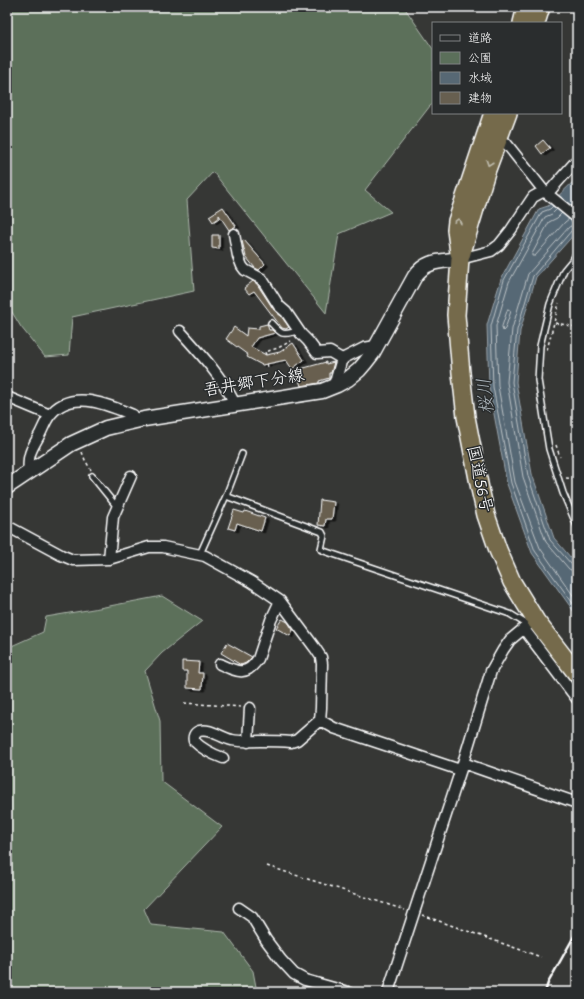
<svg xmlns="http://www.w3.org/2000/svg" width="584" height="999" font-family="'Indie Flower','Klee One',sans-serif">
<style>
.green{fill:#5b6f5a;stroke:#adb7ac}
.water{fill:#576874;stroke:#9aa4ac}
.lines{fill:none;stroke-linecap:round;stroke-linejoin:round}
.shore{stroke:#bcc3c7;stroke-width:1}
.building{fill:#675f50;stroke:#fff;filter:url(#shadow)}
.service-casing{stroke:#fff;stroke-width:8}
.minor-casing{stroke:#fff;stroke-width:13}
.secondary-casing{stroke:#fff;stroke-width:17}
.trunk-casing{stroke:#fff;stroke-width:20}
.path{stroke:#fff;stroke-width:1.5;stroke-dasharray:3 3;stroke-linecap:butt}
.service{stroke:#2a2d2e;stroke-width:5}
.minor{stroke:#2a2d2e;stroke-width:10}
.secondary{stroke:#2a2d2e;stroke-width:14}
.trunk{stroke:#746b4b;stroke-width:17}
.rail{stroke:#fff;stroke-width:2.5}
.oneway{stroke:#c0bcae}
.labels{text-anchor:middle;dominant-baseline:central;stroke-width:3;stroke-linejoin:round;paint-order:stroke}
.street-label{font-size:17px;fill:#fff;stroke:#2a2d2e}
.water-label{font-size:18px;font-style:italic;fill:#abb4ba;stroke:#2a2d2e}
</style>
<defs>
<filter id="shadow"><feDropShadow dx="3.5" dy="2" stdDeviation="0" flood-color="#0009"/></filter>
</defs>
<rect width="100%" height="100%" fill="#363735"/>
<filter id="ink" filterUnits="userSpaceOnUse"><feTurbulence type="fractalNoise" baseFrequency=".025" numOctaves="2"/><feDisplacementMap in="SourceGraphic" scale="8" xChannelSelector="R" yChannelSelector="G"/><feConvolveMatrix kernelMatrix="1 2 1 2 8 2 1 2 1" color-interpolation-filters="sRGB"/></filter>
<g filter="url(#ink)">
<path class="green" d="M7 7H404L433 49V104L430 106 365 190 391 212 339 234 326 313 213 172 187 200 194 291 72 317 69 355 45 357 21 327 7 304Z
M162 596 202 621 162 653 145 671 160 721 161 781 222 827 144 909 151 925 224 932 253 971 257 992H7V648L43 632 46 617 99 608Z"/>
<path class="water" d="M577 178V231L536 277 520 331 516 382 532 474 554 538 577 565V616L532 553 507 484 489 387 487 325 501 279 539 209 548 206Z"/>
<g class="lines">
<path class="shore" d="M553 206 550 209 542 212 504 280 491 326 493 387 511 483 535 551 577 609
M557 209 552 214 545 217 509 282 496 326 498 386 515 482 540 548 577 601
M562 213 557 218 549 222 532 254V256H535L565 222 569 219
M575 224 569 227 528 274 512 329 507 382 523 477 546 542 569 569 573 571 577 572
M577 229 572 230 533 276 517 330 512 382 528 476 550 540 572 565 577 567
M508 309 511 311 505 329 503 331 502 327Z"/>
</g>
<path class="building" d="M543 140 550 148 542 154 536 146Z
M223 207 236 226 229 230 219 215V218L213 222 209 216Z
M212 235H219V249L212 248Z
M244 240 265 264 259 270 255 268 246 257 242 241Z
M253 281 257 284 274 310 281 316 289 327 286 329 282 328 254 291 249 294 244 288Z
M267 324 269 330H272L275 333 257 338 251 347 266 355 280 352 293 343 304 360 292 369 286 360 262 365 247 357 248 355 226 339 234 327 246 336 247 328 259 329V326Z
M326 362V364L334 362 331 373H329V378L319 381V383L301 386 299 380 293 371Z
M320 500 334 502 332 519H326L325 526 318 525Z
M234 510 244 513 245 511 265 518 261 531 237 523 235 530 228 528Z
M282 619 288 622 293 630 290 636 276 628Z
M227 643 252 657 246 663 241 665 221 653Z
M182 661 199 662 198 673H203L202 689 187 688V671H182Z"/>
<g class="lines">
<g class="service-casing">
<path id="service" d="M577 251 574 258 564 270 550 304 540 346 538 380 549 449 563 493 577 526
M271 323C284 337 282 334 299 331
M92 476 117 507
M226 496 322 532 324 536 321 549
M324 551 510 614 528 625
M200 554 226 496 242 454"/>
</g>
<g class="minor-casing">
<path id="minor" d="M498 138 506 143 544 191 577 218
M548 193 577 160
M234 234 238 256 242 266 245 270 262 279 279 306 286 312 301 334 308 341 317 353 330 352 342 359
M460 259 491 251 499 245 511 230 533 197 544 191
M180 331C201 354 222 377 235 404
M332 388 336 379 341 362 344 358 364 348 376 346
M7 397 50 415
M29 471C27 455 32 448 40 434 43 428 46 420 50 415 71 388 108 405 133 415L135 420
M7 526 61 555 73 560 109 559 149 547H163L205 556 252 582 280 601 315 648 321 657 322 664 321 708 320 720 297 740 291 742C281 741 270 741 260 741 250 741 241 742 232 740 221 738 211 728 199 731 194 733 193 737 194 741 202 749 212 754 223 758
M109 559 113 517 131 476
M524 629 577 699
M220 664C237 672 246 677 258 659L271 620 280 601
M320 720 334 728 460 770
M248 742 250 708
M463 763 577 803
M239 908 252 917 266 940 281 960 294 974 305 980 348 992
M388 992 463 763 491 671 503 650 510 640 528 625 536 621"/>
</g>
<g class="secondary-casing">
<path id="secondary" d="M7 487 71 444 106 428 144 419 322 391 337 385 348 379 359 370 365 363 372 354 415 276C427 259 442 262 460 259"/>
</g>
<g class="trunk-casing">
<path id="trunk" d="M522 23 526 7
M536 23 541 7
M508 113 486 172 460 259 456 315 461 373 466 417 480 489 486 515 498 550 512 582 536 621 577 674
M459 253 456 230 457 221 493 113"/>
</g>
<path class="path" d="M555 323 577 327
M547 350 559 303
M266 355 265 352 278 348 291 341
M267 364 268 367
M556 445 560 457
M82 452 85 460 91 470
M566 478 577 479
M184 703 242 707
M267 866 405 910
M422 915 541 957"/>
<use href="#service" class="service"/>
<use href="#minor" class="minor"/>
<use href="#secondary" class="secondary"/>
<use href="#trunk" class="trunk"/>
<path class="rail" d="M545 992 548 983 577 931"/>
</g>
<defs><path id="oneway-chevron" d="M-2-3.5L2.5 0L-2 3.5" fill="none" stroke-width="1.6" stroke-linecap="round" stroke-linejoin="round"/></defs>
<g class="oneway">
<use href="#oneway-chevron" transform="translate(489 163) rotate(109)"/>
<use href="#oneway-chevron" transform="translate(458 221) rotate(-77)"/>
</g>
</g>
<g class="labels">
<g class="street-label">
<text transform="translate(254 383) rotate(-9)">吾井郷下分線</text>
<text transform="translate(479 479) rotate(78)">国道56号</text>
</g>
<g class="water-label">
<text transform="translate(487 396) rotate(-96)">桜川</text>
</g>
</g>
<rect width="584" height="999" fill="none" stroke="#2a2d2e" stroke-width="24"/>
<rect x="12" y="12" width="560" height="975" fill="none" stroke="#fff" stroke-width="1.5" filter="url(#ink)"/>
<rect x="432" y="22" width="130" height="92" fill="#2a2d2e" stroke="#7f8182"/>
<rect x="440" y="35" width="20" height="6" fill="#2a2d2e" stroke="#7f8182"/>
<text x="468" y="42" font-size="12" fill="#ffffff">道路</text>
<rect x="440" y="52" width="20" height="12" fill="#5b6f5a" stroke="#7f8182"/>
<text x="468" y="62" font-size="12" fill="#ffffff">公園</text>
<rect x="440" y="72" width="20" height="12" fill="#576874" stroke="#7f8182"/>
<text x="468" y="82" font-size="12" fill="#ffffff">水域</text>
<rect x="440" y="92" width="20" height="12" fill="#675f50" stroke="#7f8182"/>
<text x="468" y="102" font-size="12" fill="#ffffff">建物</text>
</svg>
